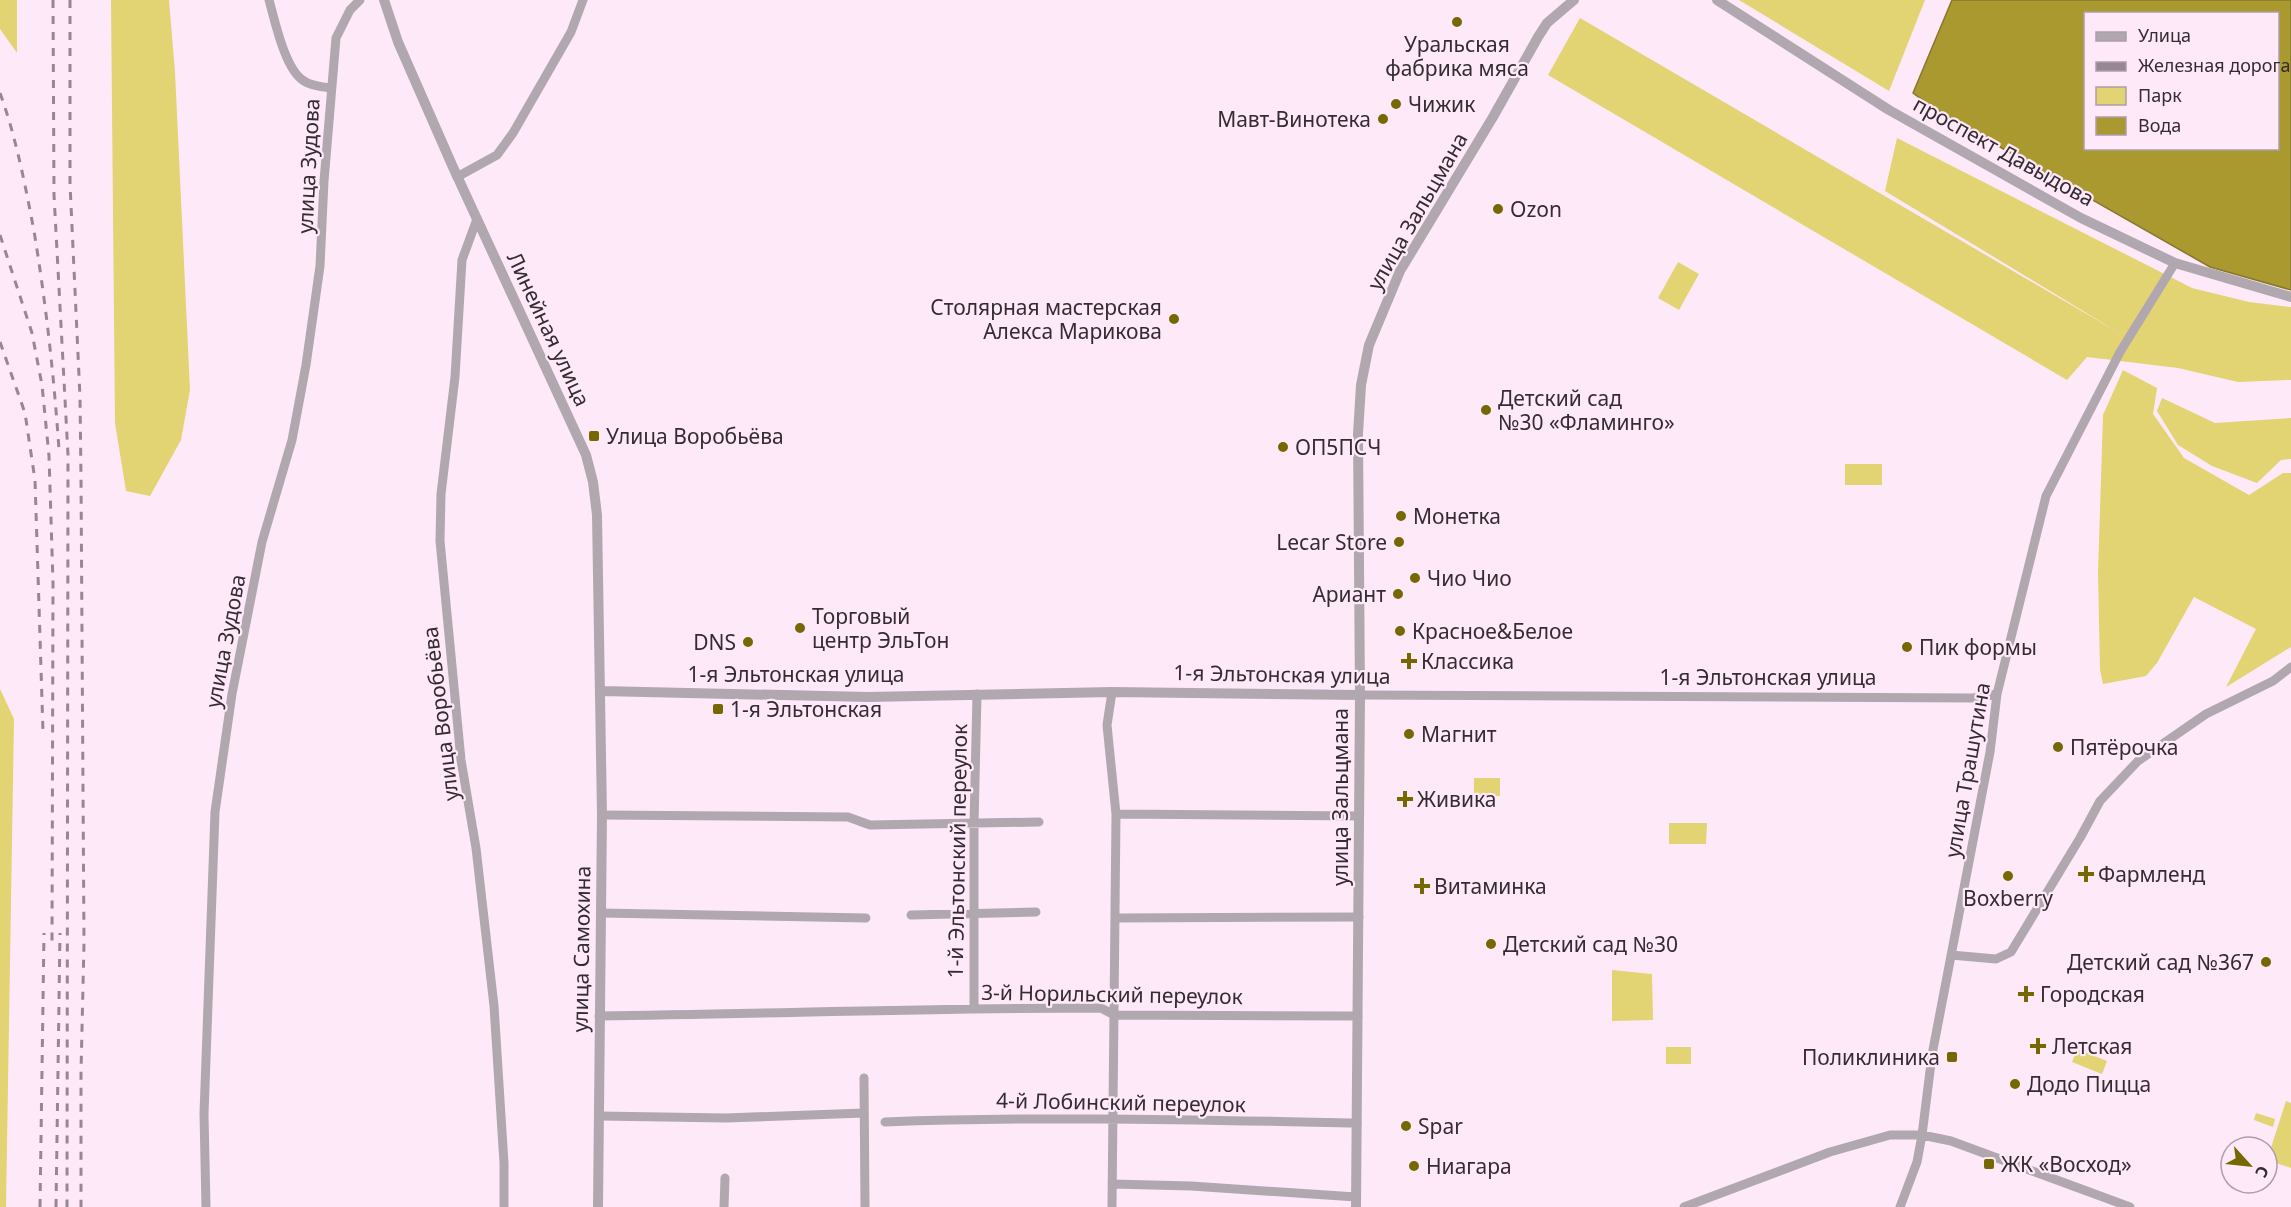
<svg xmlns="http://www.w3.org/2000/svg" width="2291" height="1207" font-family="'Noto Sans',sans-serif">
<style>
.green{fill:#e2d373}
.water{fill:#a9992e;stroke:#86782f;stroke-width:1.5;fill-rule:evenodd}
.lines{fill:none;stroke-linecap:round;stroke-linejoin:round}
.minor{stroke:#b1a8af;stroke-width:9}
.tertiary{stroke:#b1a8af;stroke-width:10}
.rail{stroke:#968792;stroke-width:3;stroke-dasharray:8 8;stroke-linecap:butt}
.poi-dot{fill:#766800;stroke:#fee9f9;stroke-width:2}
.labels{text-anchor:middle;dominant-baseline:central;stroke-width:4.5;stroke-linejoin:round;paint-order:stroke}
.poi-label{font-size:21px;fill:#342c32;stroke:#fee9f9;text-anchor:start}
.street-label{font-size:21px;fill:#342c32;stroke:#fee9f9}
</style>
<rect width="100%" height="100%" fill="#fee9f9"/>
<path class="green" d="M0 0H17V53L0 29Z
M111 0H169L175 72 190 390 181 440 150 496 126 491 115 423Z
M1739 0H1925L1889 91Z
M1580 18 2121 334 1885 191 1897 138 2192 288 2249 302 2291 307V380L2238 382 2178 368 2087 357 2067 380 1548 75Z
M1678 262 1699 274 1679 310 1658 298Z
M2123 370 2157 388 2153 414 2184 458 2249 495 2283 473H2291V647L2226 687 2256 629 2194 597 2157 663 2146 676 2103 684 2100 670 2098 573 2103 415Z
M2162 398 2215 423 2291 418V459L2281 460 2257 483 2212 466 2178 445 2157 411Z
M1845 464H1882V485H1845Z
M0 689 14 719 6 1207H0Z
M1474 778H1500V796L1474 795Z
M1669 823H1707L1706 844H1669Z
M1612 970 1652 974 1653 1020 1612 1021Z
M1666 1047H1691V1064H1666Z
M2077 1049 2107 1061 2102 1074 2072 1062Z
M2286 1101 2291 1103V1168L2267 1160Z
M2256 1113 2275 1119 2273 1127 2254 1120Z"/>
<path class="water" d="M1952 0H2291V290L2210 267 1993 143 1932 107 1913 93ZM2086 14H2278V148H2086Z"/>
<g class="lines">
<path class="minor" d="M269 0C275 21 285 70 304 81 311 86 322 87 331 88
M457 177 497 155 513 133 571 32 583 0
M477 219 462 260 455 377 441 494 440 541 461 760 476 848 494 1006 504 1163V1207
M1112 692 1107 725 1116 814 1112 1207
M1360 695 1973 698 1997 694
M1116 814 1359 816
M602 815 848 817 870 825 1039 822
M601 913 866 918
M911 915 1036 912
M1115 918 1359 917
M1951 955 1996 959 2011 952 2080 838 2100 801 2138 761 2206 714 2273 681 2291 667
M974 1008V825L977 694
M599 1016C767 1014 933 1008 1101 1008L1114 1015 1358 1016
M864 1078 865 1207
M599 1116 726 1118 864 1113
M885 1122C1042 1116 1199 1120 1357 1123
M1112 1184 1191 1186 1356 1197
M206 1207 204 1114 215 812 232 694 262 542 292 440 306 365 320 266 324 181 336 38 350 10 360 0
M724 1207 725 1178
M1684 1207 1830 1152 1890 1135H1922L1951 1141 2130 1207
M1900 1207 1917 1162 1922 1135 1932 1055 1990 752 1997 694 2046 496 2120 352 2175 263"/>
<path class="tertiary" d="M384 0 398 42 452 165 586 455 593 482 597 515 602 815 598 1207
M1717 0 1889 110 2081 218 2175 263 2291 297
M601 691 868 697 1112 692 1360 695
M1356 1207 1360 695 1358 434 1361 385 1369 345 1400 271 1493 117 1538 37 1547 23 1574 0"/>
<path class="rail" d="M53 0 54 195 68 455 67 1207
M70 0V184L80 397 81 479 84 943 81 1072V1207
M0 93C16 137 25 184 34 231 46 304 54 376 59 450
M0 235 32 333 42 385 49 456 53 583 52 945
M0 342 25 413 35 480 43 732
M40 1207 44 933
M56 1207 60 933"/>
</g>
<g class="poi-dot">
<circle cx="1457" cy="22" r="6"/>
<circle cx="1396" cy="104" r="6"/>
<circle cx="1383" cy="119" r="6"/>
<circle cx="1498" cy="209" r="6"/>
<circle cx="1174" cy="319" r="6"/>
<circle cx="1486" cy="410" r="6"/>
<rect x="588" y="430" width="12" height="12" rx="3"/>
<circle cx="1283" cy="447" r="6"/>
<circle cx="1401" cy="516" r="6"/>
<circle cx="1399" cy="542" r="6"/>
<circle cx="1415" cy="578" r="6"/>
<circle cx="1398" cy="594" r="6"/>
<circle cx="800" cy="628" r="6"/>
<circle cx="1400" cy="631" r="6"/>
<circle cx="748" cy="642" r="6"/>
<circle cx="1907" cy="647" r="6"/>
<path d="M1406 652h6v6h6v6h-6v6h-6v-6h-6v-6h6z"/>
<rect x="712" y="703" width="12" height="12" rx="3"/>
<circle cx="1409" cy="734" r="6"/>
<circle cx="2058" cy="747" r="6"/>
<path d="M1402 790h6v6h6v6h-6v6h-6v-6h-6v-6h6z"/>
<path d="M2083 865h6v6h6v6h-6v6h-6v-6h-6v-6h6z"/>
<circle cx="2008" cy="876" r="6"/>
<path d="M1419 877h6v6h6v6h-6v6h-6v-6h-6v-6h6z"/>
<circle cx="1491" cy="944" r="6"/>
<circle cx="2266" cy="962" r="6"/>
<path d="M2023 985h6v6h6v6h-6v6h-6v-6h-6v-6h6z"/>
<path d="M2035 1037h6v6h6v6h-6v6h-6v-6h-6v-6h6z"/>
<rect x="1946" y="1051" width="12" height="12" rx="3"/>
<circle cx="2015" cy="1084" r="6"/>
<circle cx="1406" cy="1126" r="6"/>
<rect x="1983" y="1158" width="12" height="12" rx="3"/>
<circle cx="1414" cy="1166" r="6"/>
</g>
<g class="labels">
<g class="poi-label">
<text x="1457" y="44" text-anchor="middle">Уральская<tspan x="1457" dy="24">фабрика мяса</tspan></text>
<text x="1408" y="104">Чижик</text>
<text x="1371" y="119" text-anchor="end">Мавт-Винотека</text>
<text x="1510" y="209">Ozon</text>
<text x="1162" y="307" text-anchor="end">Столярная мастерская<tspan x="1162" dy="24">Алекса Марикова</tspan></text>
<text x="1498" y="398">Детский сад<tspan x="1498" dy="24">№30 «Фламинго»</tspan></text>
<text x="606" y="436">Улица Воробьёва</text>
<text x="1295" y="447">ОП5ПСЧ</text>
<text x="1413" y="516">Монетка</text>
<text x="1387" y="542" text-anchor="end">Lecar Store</text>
<text x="1427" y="578">Чио Чио</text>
<text x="1386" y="594" text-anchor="end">Ариант</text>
<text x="812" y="616">Торговый<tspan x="812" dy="24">центр ЭльТон</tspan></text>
<text x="1412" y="631">Красное&amp;Белое</text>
<text x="736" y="642" text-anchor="end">DNS</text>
<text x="1919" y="647">Пик формы</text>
<text x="1421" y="661">Классика</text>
<text x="730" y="709">1-я Эльтонская</text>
<text x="1421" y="734">Магнит</text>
<text x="2070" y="747">Пятёрочка</text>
<text x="1417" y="799">Живика</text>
<text x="2098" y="874">Фармленд</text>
<text x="1434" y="886">Витаминка</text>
<text x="2008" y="898" text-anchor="middle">Boxberry</text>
<text x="1503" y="944">Детский сад №30</text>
<text x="2254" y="962" text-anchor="end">Детский сад №367</text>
<text x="2040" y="994">Городская</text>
<text x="2052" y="1046">Летская</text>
<text x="1940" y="1057" text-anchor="end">Поликлиника</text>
<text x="2027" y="1084">Додо Пицца</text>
<text x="1418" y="1126">Spar</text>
<text x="2001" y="1164">ЖК «Восход»</text>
<text x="1426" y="1166">Ниагара</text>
</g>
<g class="street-label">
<text transform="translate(2004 151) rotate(29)">проспект Давыдова</text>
<text transform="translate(308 166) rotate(-87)">улица Зудова</text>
<text transform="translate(1417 211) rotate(-60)">улица Зальцмана</text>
<text transform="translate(549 329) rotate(65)">Линейная улица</text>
<text transform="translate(225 641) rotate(-79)">улица Зудова</text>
<text x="796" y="674">1-я Эльтонская улица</text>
<text transform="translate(1282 674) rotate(1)">1-я Эльтонская улица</text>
<text x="1768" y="677">1-я Эльтонская улица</text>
<text transform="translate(440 714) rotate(-97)">улица Воробьёва</text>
<text transform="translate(1967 770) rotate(-80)">улица Трашутина</text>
<text transform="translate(1340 797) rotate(-90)">улица Зальцмана</text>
<text transform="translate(957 851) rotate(-89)">1-й Эльтонский переулок</text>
<text transform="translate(581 949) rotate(-89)">улица Самохина</text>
<text transform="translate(1112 994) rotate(1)">3-й Норильский переулок</text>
<text transform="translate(1121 1102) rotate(1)">4-й Лобинский переулок</text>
</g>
</g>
<rect x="2084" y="12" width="195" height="138" fill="#fee9f9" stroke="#ad9da9" stroke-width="1.5"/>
<rect x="2096" y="32" width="30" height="9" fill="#b1a8af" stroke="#ad9da9" stroke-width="1.5"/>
<text x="2138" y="42" font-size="18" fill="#342c32">Улица</text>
<rect x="2096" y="62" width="30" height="9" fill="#968792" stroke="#ad9da9" stroke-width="1.5"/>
<text x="2138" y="72" font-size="18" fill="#342c32">Железная дорога</text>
<rect x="2096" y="87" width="30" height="18" fill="#e2d373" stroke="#ad9da9" stroke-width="1.5"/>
<text x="2138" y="102" font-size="18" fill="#342c32">Парк</text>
<rect x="2096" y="117" width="30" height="18" fill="#a9992e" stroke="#ad9da9" stroke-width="1.5"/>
<text x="2138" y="132" font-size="18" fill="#342c32">Вода</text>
<g transform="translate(2249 1165) rotate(117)"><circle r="28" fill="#fee9f9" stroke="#ad9da9" stroke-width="1.5"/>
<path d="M0-4.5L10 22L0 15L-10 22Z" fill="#766800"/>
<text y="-9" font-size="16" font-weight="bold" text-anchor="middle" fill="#342c32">С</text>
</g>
</svg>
